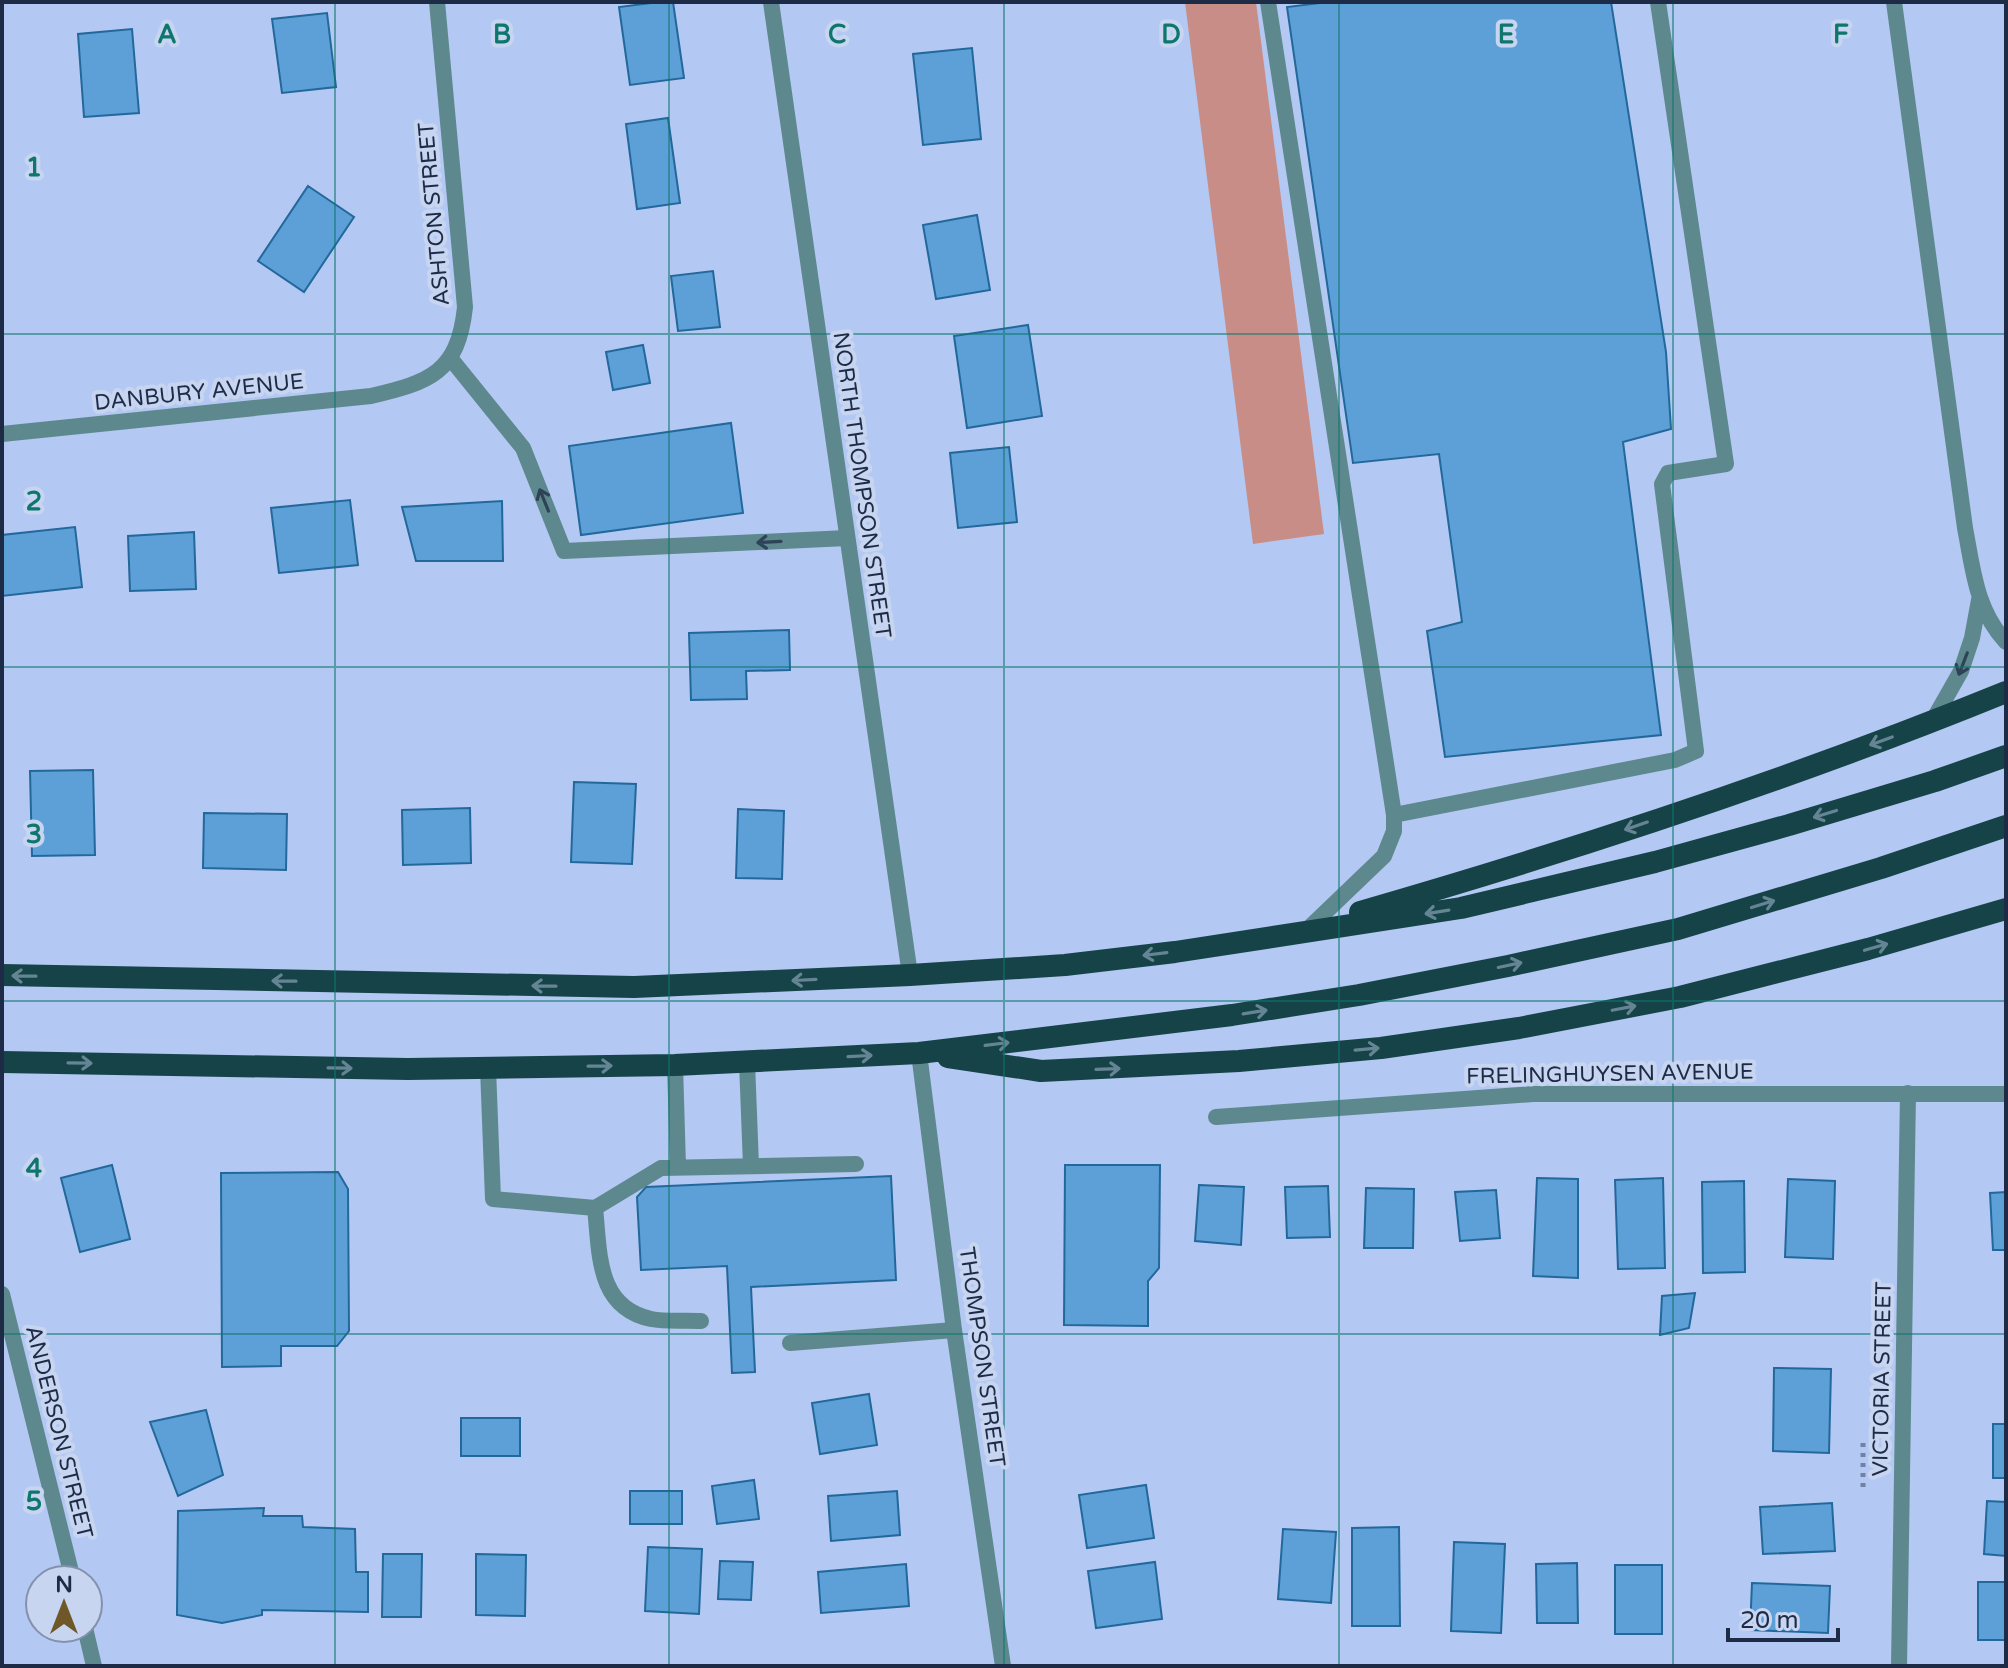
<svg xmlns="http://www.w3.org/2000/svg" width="2008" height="1668" font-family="'Varela Round',sans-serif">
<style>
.green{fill:#c98d87}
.building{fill:#5da0d7;stroke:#23689b;stroke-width:2}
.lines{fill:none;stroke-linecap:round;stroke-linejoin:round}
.path{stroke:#7081a4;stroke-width:5;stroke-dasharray:4 6;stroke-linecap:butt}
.service{stroke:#5d888d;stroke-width:16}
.minor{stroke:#5d888d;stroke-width:16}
.tertiary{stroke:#5d888d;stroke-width:16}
.trunk{stroke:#164348;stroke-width:22}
.oneway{stroke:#2e4258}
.oneway2{stroke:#668594}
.grid{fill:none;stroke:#0f766e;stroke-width:2;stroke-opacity:0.55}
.labels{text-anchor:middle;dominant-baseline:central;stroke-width:8;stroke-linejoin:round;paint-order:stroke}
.street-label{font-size:22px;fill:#1e2b46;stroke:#c7d5f1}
.grid-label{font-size:26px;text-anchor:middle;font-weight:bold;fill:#0f766e;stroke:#c7d5f1;stroke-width:8;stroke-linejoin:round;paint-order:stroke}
</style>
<rect width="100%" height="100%" fill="#b3c8f2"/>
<path class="green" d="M1185 2H1256L1324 534 1253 544Z"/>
<path class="building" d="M659 2H673L684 78 630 85 619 7Z
M1328 2H1611L1666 352 1671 429 1623 442 1661 735 1445 757 1427 631 1462 622 1439 454 1353 463 1287 7Z
M327 13 336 87 282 93 272 19Z
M132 29 139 113 84 117 78 34Z
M972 48 981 139 923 145 913 54Z
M668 118 680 203 637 209 626 124Z
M308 186 354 217 304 292 258 261Z
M977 215 990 290 936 299 923 225Z
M713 271 720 327 678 331 671 276Z
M1028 325 1042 416 967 428 954 336Z
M643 345 650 383 613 390 606 352Z
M731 423 743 513 581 535 569 446Z
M1009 447 1017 522 958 528 950 453Z
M350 500 358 565 279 573 271 508Z
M502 501 503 561H416L402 507Z
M75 527 82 587 2 596V535Z
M194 532 196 589 130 591 128 536Z
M789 630 790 670 746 671 747 699 691 700 689 633Z
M93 770 95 855 32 856 30 771Z
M574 782 636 784 632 864 571 862Z
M470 808 471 863 403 865 402 810Z
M738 809 784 811 782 879 736 878Z
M204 813 287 814 286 870 203 868Z
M112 1165 130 1239 80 1252 61 1178Z
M1065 1165H1160L1159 1268 1148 1281V1326L1064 1325Z
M338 1172 348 1189 349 1331 337 1346H281V1366L222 1367 221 1173Z
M891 1176 896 1280 751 1287 755 1372 732 1373 727 1266 641 1270 637 1197 646 1187Z
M1537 1178 1578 1179V1278L1533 1276Z
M1663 1178 1665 1268 1618 1269 1615 1180Z
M1788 1179 1835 1181 1833 1259 1785 1257Z
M1744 1181 1745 1272 1703 1273 1702 1182Z
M1199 1185 1244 1187 1241 1245 1195 1241Z
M1328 1186 1330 1237 1287 1238 1285 1187Z
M1366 1188 1414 1189 1413 1248H1364Z
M1496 1190 1500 1238 1460 1241 1455 1192Z
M2006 1192V1250H1993L1990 1193Z
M1695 1293 1689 1328 1660 1335 1662 1296Z
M1774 1368 1831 1369 1829 1453 1773 1451Z
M869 1394 877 1445 820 1454 812 1403Z
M206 1410 223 1475 178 1496 150 1422Z
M461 1418H520V1456H461Z
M1993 1424H2006V1478H1993Z
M754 1480 759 1519 717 1524 712 1486Z
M1146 1485 1154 1538 1087 1548 1079 1495Z
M630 1491H682V1524H630Z
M897 1491 900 1535 831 1541 828 1496Z
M1987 1501 2006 1502V1556L1984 1554Z
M1832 1503 1835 1551 1763 1554 1760 1507Z
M264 1508 263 1516H302L303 1527 355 1529 356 1572H368V1612L262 1610V1615L222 1623 177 1615 178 1511Z
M1399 1527 1400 1626H1352V1528Z
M1283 1529 1336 1532 1331 1603 1278 1599Z
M1454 1542 1505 1544 1501 1633 1451 1631Z
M648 1547 702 1549 699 1614 645 1611Z
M383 1554H422L421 1617H382Z
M476 1554 526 1555 525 1616 476 1615Z
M720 1561 753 1562 751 1600 718 1599Z
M1155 1562 1162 1619 1096 1628 1088 1571Z
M1577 1563 1578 1623H1537L1536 1564Z
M906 1564 909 1606 821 1613 818 1572Z
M1615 1565H1662V1634H1615Z
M1978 1582H2006V1640H1978Z
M1752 1583 1830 1586 1828 1633 1750 1630Z"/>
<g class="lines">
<path class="path" d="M1863 1443V1488"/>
<path class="service" d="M1268 2 1394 815 1675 760 1696 751 1662 484 1668 473 1726 464 1658 2
M1894 2 1965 528C1973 569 1976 610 2006 642
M451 359 523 448 564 551 847 538
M1932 722 1961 671 1972 638 1979 600
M1311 926 1384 856 1394 831V815
M747 1062 751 1166
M675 1065 678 1167
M488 1068 493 1199 595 1208C600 1253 596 1307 651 1319 666 1322 685 1320 701 1321
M595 1208 661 1168 856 1164
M790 1343 954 1330"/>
<path class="minor" d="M771 2 910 975
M2 434 371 396C430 382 458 373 465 307L437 2
M919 1053 954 1330 1003 1666
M2 1294 73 1580
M85 1628 94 1666
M1899 1666 1908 1093"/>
<path class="tertiary" d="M1216 1117 1533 1094H2006"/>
<path class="trunk" d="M1360 912C1578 849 1795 778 2006 692
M2 975 634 987 910 975 1065 965 1175 952 1461 908 1655 862 1789 825 1935 781 2006 756
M948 1057 1041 1071 1239 1061 1381 1048 1519 1028 1680 997 1868 949 2006 909
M2 1062 408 1069 675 1065 919 1053 1232 1015 1359 995 1508 966 1678 929 1881 868 2006 826"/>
</g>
<defs><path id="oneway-shaft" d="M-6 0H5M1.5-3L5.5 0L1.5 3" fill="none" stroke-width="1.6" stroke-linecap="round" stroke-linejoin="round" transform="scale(2)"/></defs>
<g class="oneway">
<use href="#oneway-shaft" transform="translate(544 500) rotate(-112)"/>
<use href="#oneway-shaft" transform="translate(769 542) rotate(177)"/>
<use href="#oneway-shaft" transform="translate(1963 664) rotate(111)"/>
</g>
<g class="oneway2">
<use href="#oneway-shaft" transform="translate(1881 741) rotate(160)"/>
<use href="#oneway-shaft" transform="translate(1825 814) rotate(163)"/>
<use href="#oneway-shaft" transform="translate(1636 826) rotate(161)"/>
<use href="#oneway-shaft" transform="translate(1763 904) rotate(-17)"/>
<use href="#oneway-shaft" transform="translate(1437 912) rotate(171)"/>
<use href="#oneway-shaft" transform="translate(1876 947) rotate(-16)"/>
<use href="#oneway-shaft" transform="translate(1155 954) rotate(173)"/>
<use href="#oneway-shaft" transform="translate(1510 965) rotate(-12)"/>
<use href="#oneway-shaft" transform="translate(24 976) rotate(-179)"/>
<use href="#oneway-shaft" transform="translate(804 980) rotate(177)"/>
<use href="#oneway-shaft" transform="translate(284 981) rotate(-179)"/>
<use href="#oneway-shaft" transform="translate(544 986) rotate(-179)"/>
<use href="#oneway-shaft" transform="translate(1624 1008) rotate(-11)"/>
<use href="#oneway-shaft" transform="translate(1255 1012) rotate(-9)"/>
<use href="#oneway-shaft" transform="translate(997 1044) rotate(-7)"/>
<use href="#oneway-shaft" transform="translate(1367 1049) rotate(-5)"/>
<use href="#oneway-shaft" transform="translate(860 1056) rotate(-3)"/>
<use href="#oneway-shaft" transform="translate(80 1063) rotate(1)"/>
<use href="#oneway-shaft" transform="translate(600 1066) rotate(-1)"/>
<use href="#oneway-shaft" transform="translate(340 1068) rotate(1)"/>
<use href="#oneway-shaft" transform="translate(1108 1069) rotate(-2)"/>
</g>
<path class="grid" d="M335 2V1666M669 2V1666M1004 2V1666M1339 2V1666M1673 2V1666M2 334H2006M2 667H2006M2 1001H2006M2 1334H2006"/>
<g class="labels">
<g class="street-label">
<text transform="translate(434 214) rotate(-95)">ASHTON STREET</text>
<text transform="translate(199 392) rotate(-6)">DANBURY AVENUE</text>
<text transform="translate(862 485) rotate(82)">NORTH THOMPSON STREET</text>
<text transform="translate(1610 1074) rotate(-1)">FRELINGHUYSEN AVENUE</text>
<text transform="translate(982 1357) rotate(82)">THOMPSON STREET</text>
<text transform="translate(1882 1379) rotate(-89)">VICTORIA STREET</text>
<text transform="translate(59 1432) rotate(76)">ANDERSON STREET</text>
</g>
</g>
<g class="grid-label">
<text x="167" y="43">A</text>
<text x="502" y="43">B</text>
<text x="837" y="43">C</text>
<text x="1171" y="43">D</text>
<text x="1506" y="43">E</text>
<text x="1841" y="43">F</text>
<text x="34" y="176">1</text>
<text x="34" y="510">2</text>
<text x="34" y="843">3</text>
<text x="34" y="1177">4</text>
<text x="34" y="1510">5</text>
</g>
<rect width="2008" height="1668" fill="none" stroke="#1e2b46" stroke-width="8"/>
<g transform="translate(64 1604)"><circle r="38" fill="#c7d5f1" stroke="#8391ad" stroke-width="2"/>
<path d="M0-6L14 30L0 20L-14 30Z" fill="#6e5828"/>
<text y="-12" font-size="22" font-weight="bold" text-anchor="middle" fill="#1e2b46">N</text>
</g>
<path d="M1728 1628v12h110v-12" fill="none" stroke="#1e2b46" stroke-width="4"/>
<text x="1740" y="1628" font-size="24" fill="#1e2b46" stroke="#c7d5f1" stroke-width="6" paint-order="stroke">20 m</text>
</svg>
